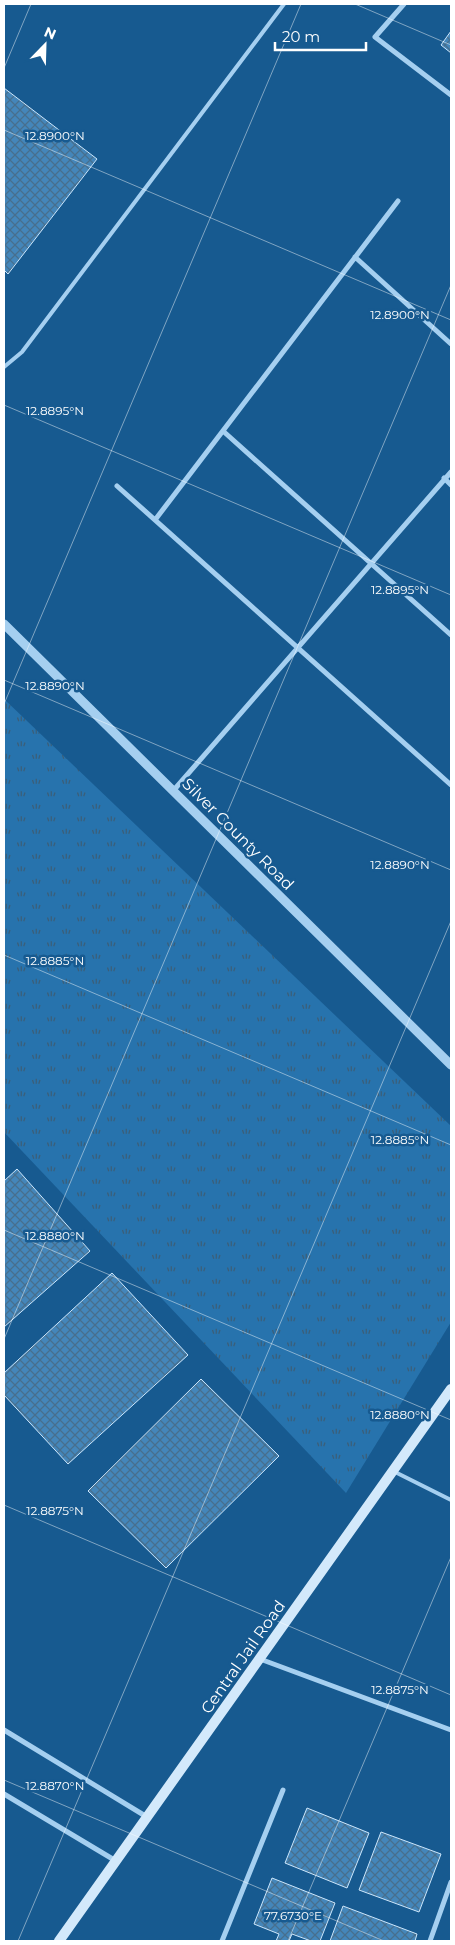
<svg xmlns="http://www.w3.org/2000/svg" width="455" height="1945" font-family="Montserrat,sans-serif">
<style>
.grass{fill:url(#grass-tufts)}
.building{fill:url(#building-cross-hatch);stroke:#cce6fb}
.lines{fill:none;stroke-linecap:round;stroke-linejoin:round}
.service{stroke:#a5cff0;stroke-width:4}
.minor{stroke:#a5cff0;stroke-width:5}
.tertiary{stroke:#a5cff0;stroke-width:9}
.secondary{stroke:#d3e9fb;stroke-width:10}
.ticks{fill:none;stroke:#fff;stroke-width:1;stroke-opacity:0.45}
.labels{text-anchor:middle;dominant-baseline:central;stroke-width:5;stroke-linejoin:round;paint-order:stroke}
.street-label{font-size:16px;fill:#fff;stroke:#175a90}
.ticks-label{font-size:12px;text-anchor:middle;fill:#fff;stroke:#175a90;stroke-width:5;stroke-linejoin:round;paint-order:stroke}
</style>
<defs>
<pattern id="grass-tufts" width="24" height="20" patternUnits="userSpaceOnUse" patternTransform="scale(1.25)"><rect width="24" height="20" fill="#2773ad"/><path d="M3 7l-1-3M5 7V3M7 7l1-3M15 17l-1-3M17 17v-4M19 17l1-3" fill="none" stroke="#3b5e78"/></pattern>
<pattern id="building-cross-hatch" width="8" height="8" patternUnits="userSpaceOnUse" patternTransform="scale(1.25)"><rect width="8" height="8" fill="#4486ba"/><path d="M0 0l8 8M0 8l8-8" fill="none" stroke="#476f8e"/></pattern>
</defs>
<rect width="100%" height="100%" fill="#175a90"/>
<path class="grass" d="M4 699 451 1126V1322L346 1493 4 1132Z"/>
<path class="building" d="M451 31V53L441 45Z
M4 88 97 159 8 274 4 270Z
M17 1169 90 1251 4 1327V1181Z
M112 1273 188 1355 68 1464 4 1395V1373Z
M201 1379 279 1456 166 1568 88 1491Z
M307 1808 369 1833 347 1888 285 1863Z
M381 1832 441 1854 419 1912 359 1890Z
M272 1878 335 1903 320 1941H311L292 1934 289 1941H276L279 1934 254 1924Z
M343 1906 417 1934 415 1941H330Z"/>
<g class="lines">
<path class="service" d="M4 367 22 352 284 4
M393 1471 451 1500"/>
<path class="minor" d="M404 4 375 37 451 95
M355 257 451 344
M223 431 451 635
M444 478 451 485
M117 486 451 785
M155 520 398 201
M173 791 451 472
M260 1659 451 1730
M4 1730 147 1817
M4 1794 116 1861
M222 1941 283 1790
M430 1941 451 1882"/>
<path class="tertiary" d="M4 624 451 1065"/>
<path class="secondary" d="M59 1941 451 1389"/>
</g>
<path class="ticks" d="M355 4 451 45M4 68 31 4M4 130 451 320M4 405 451 595M4 680 451 870M4 704 301 4M4 955 451 1145M4 1230 451 1420M4 1339 451 285M4 1505 451 1695M4 1780 384 1941M18 1941 451 921M288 1941 451 1557"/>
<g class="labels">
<g class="street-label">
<text transform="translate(238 834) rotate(45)">Silver County Road</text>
<text transform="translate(243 1657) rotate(-55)">Central Jail Road</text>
</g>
</g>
<g class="ticks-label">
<text x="55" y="140">12.8900°N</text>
<text x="400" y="319">12.8900°N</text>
<text x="55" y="415">12.8895°N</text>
<text x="400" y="594">12.8895°N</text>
<text x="55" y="690">12.8890°N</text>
<text x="400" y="869">12.8890°N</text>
<text x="55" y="965">12.8885°N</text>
<text x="400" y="1144">12.8885°N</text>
<text x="55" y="1240">12.8880°N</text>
<text x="400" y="1419">12.8880°N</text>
<text x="55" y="1515">12.8875°N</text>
<text x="400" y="1694">12.8875°N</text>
<text x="55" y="1790">12.8870°N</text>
<text x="293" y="1920">77.6730°E</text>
</g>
<rect width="455" height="1945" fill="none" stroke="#ffffff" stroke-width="10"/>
<g transform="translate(45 45) rotate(23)" stroke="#175a90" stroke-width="4" paint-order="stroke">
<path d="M0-4L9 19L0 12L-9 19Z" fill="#ffffff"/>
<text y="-8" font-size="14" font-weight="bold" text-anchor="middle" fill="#ffffff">N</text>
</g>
<path d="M275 42v8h91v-8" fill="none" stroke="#ffffff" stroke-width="2.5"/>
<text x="282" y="42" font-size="15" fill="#ffffff" stroke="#175a90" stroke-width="4" paint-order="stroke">20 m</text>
</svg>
